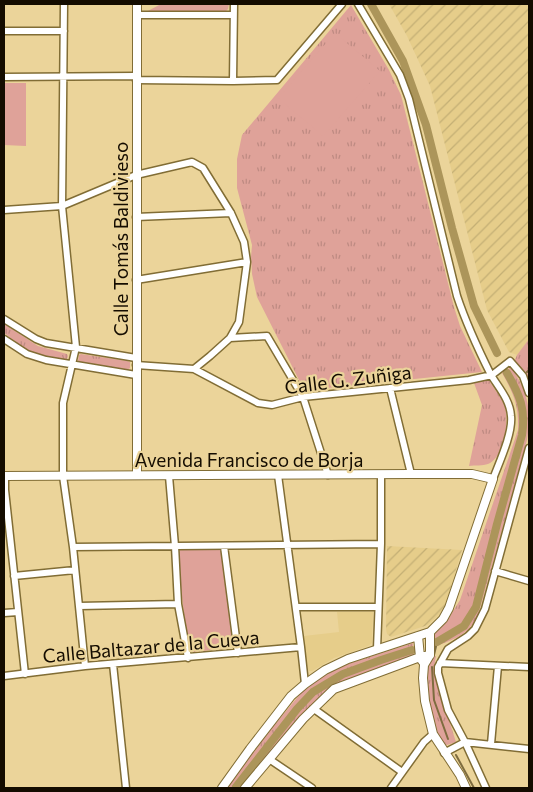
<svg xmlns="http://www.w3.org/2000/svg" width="533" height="792" font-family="Commissioner,sans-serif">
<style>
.built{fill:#e6cd8a}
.industrial{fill:url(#industrial-furrows)}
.grass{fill:url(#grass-tufts)}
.park{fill:#dfa299}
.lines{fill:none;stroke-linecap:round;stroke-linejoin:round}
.stream{stroke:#7e6c3f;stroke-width:2}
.canal{stroke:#ac955a;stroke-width:8}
.minor-casing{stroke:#816d35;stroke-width:9}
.tertiary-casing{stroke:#816d35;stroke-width:10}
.minor{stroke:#fff;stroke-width:6}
.tertiary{stroke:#fff;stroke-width:8}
.labels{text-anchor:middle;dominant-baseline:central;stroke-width:4.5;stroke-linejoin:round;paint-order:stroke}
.street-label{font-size:19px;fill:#140c00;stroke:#ebd49a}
</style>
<defs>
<pattern id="industrial-furrows" width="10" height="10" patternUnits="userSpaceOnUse" patternTransform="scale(1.25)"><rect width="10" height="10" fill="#e6cd8a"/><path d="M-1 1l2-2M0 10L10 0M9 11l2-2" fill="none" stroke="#c4af75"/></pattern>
<pattern id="grass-tufts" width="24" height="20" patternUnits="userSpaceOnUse" patternTransform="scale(1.25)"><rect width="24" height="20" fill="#dfa299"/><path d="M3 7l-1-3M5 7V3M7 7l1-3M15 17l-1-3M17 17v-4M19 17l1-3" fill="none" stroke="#be8a82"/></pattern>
</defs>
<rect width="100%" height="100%" fill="#ebd49a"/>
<path class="built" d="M337 612H373L372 643 368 646 334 658 312 671H309L308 670 304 636 339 632Z"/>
<path class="industrial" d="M389 4H529V342L517 355 509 352 487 310 430 86 407 36Z
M387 546 462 550 445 607 439 615 428 625 391 637 387 634 386 629Z"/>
<path class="grass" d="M351 5 389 70 401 95 454 307 460 326 482 372 318 389 308 388 300 382 257 297 252 274 251 257 252 245 237 188V159L242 135Z
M4 324 38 346 67 354 68 356 67 359 65 360C55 358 44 357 34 353 23 348 14 340 4 333Z
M529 339V381L514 362 517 355Z
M81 354 127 361 130 362V368L127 370 80 363 78 361 79 355Z
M511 367C528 392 532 410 527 440L481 605C479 610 478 616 475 620 467 636 448 642 432 647V635L447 621 460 600 518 430C519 406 514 394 502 373Z
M489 380C494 389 502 398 505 407 509 422 504 458 488 464 483 466 475 465 469 466L482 405 474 383Z
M413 643 414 656 338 684C323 691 313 703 303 714 281 738 261 763 240 788H227L272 728 301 693 321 677 345 665Z
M436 656 434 668 435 677 456 742 444 746C428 720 422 686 430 657Z"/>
<path class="park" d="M161 4H229L228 9 225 12H146Z
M335 33 380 71 323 136 278 98Z
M4 83H26V146L4 145Z
M180 550H222L232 639 231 647 189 653 177 558Z"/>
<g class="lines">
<path class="stream" d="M527 372 529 370
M434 655 437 642
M432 667 434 700 448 739
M456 755 474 788"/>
<path class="canal" d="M371 4 403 61 426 125 452 228 474 306 497 353
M437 642 464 626 476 607 497 524 522 435C526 410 520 395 507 373
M236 787 297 709 313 692 343 674 381 660 412 650"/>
<g class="minor-casing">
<path id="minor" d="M64 4 62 206 76 347 63 403V476L73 547 85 666
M358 4 400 75 409 99 457 296C466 323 478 349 491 375 499 388 510 400 511 416 513 433 499 463 493 479
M137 15H233
M4 31H64
M4 77 136 76
M136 80 233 81 277 80 342 4
M233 81 234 4
M4 210 62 206 136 175 192 162 203 168 231 213 244 242 247 262 239 322 230 338 210 356 194 369 136 365
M136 217 231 213
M136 280 247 262
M4 319 36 339 46 343 136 358
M230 338 267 336 303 397 328 475
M4 339 27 354 46 360 136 375
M194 369 258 403 272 405 303 397 469 380 492 375 510 361 523 376 529 393
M390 388 411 474
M278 475 301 647 305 684
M5 476V490L25 674
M169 476 175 546 178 604 188 658
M224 546 238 653
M73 547 381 544
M495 571 529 581
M14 576 75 570
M79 606 178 604
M296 607H378
M4 613 18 612
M377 649 381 544V475
M440 663 529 667
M113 664 126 788
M4 676 85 666 301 647
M314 709 402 772
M491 744 498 666
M444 753 465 742 529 749
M269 759 312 788
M391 788 424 742 433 734
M486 788 465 742 448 710 438 673V667L448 649 468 636 475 629 485 609 529 448"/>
</g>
<g class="tertiary-casing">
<path id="tertiary" d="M137 4V475
M4 476 411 474H472L493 479 449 608 443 619 430 632 348 659 325 670 305 684 291 696 250 749 222 788
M430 632V655L424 665 423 678 425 701 433 734 460 775 466 788
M418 636 420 657 422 661
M245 788 303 719 334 689 420 657 430 655"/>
</g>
<use href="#minor" class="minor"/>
<use href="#tertiary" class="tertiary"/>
</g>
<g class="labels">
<g class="street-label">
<text transform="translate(120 239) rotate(-90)">Calle Tomás Baldivieso</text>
<text transform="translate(348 379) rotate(-7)">Calle G. Zuñiga</text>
<text x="249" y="459">Avenida Francisco de Borja</text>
<text transform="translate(151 646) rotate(-5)">Calle Baltazar de la Cueva</text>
</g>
</g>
<rect width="533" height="792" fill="none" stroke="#140c00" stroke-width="10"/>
</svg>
